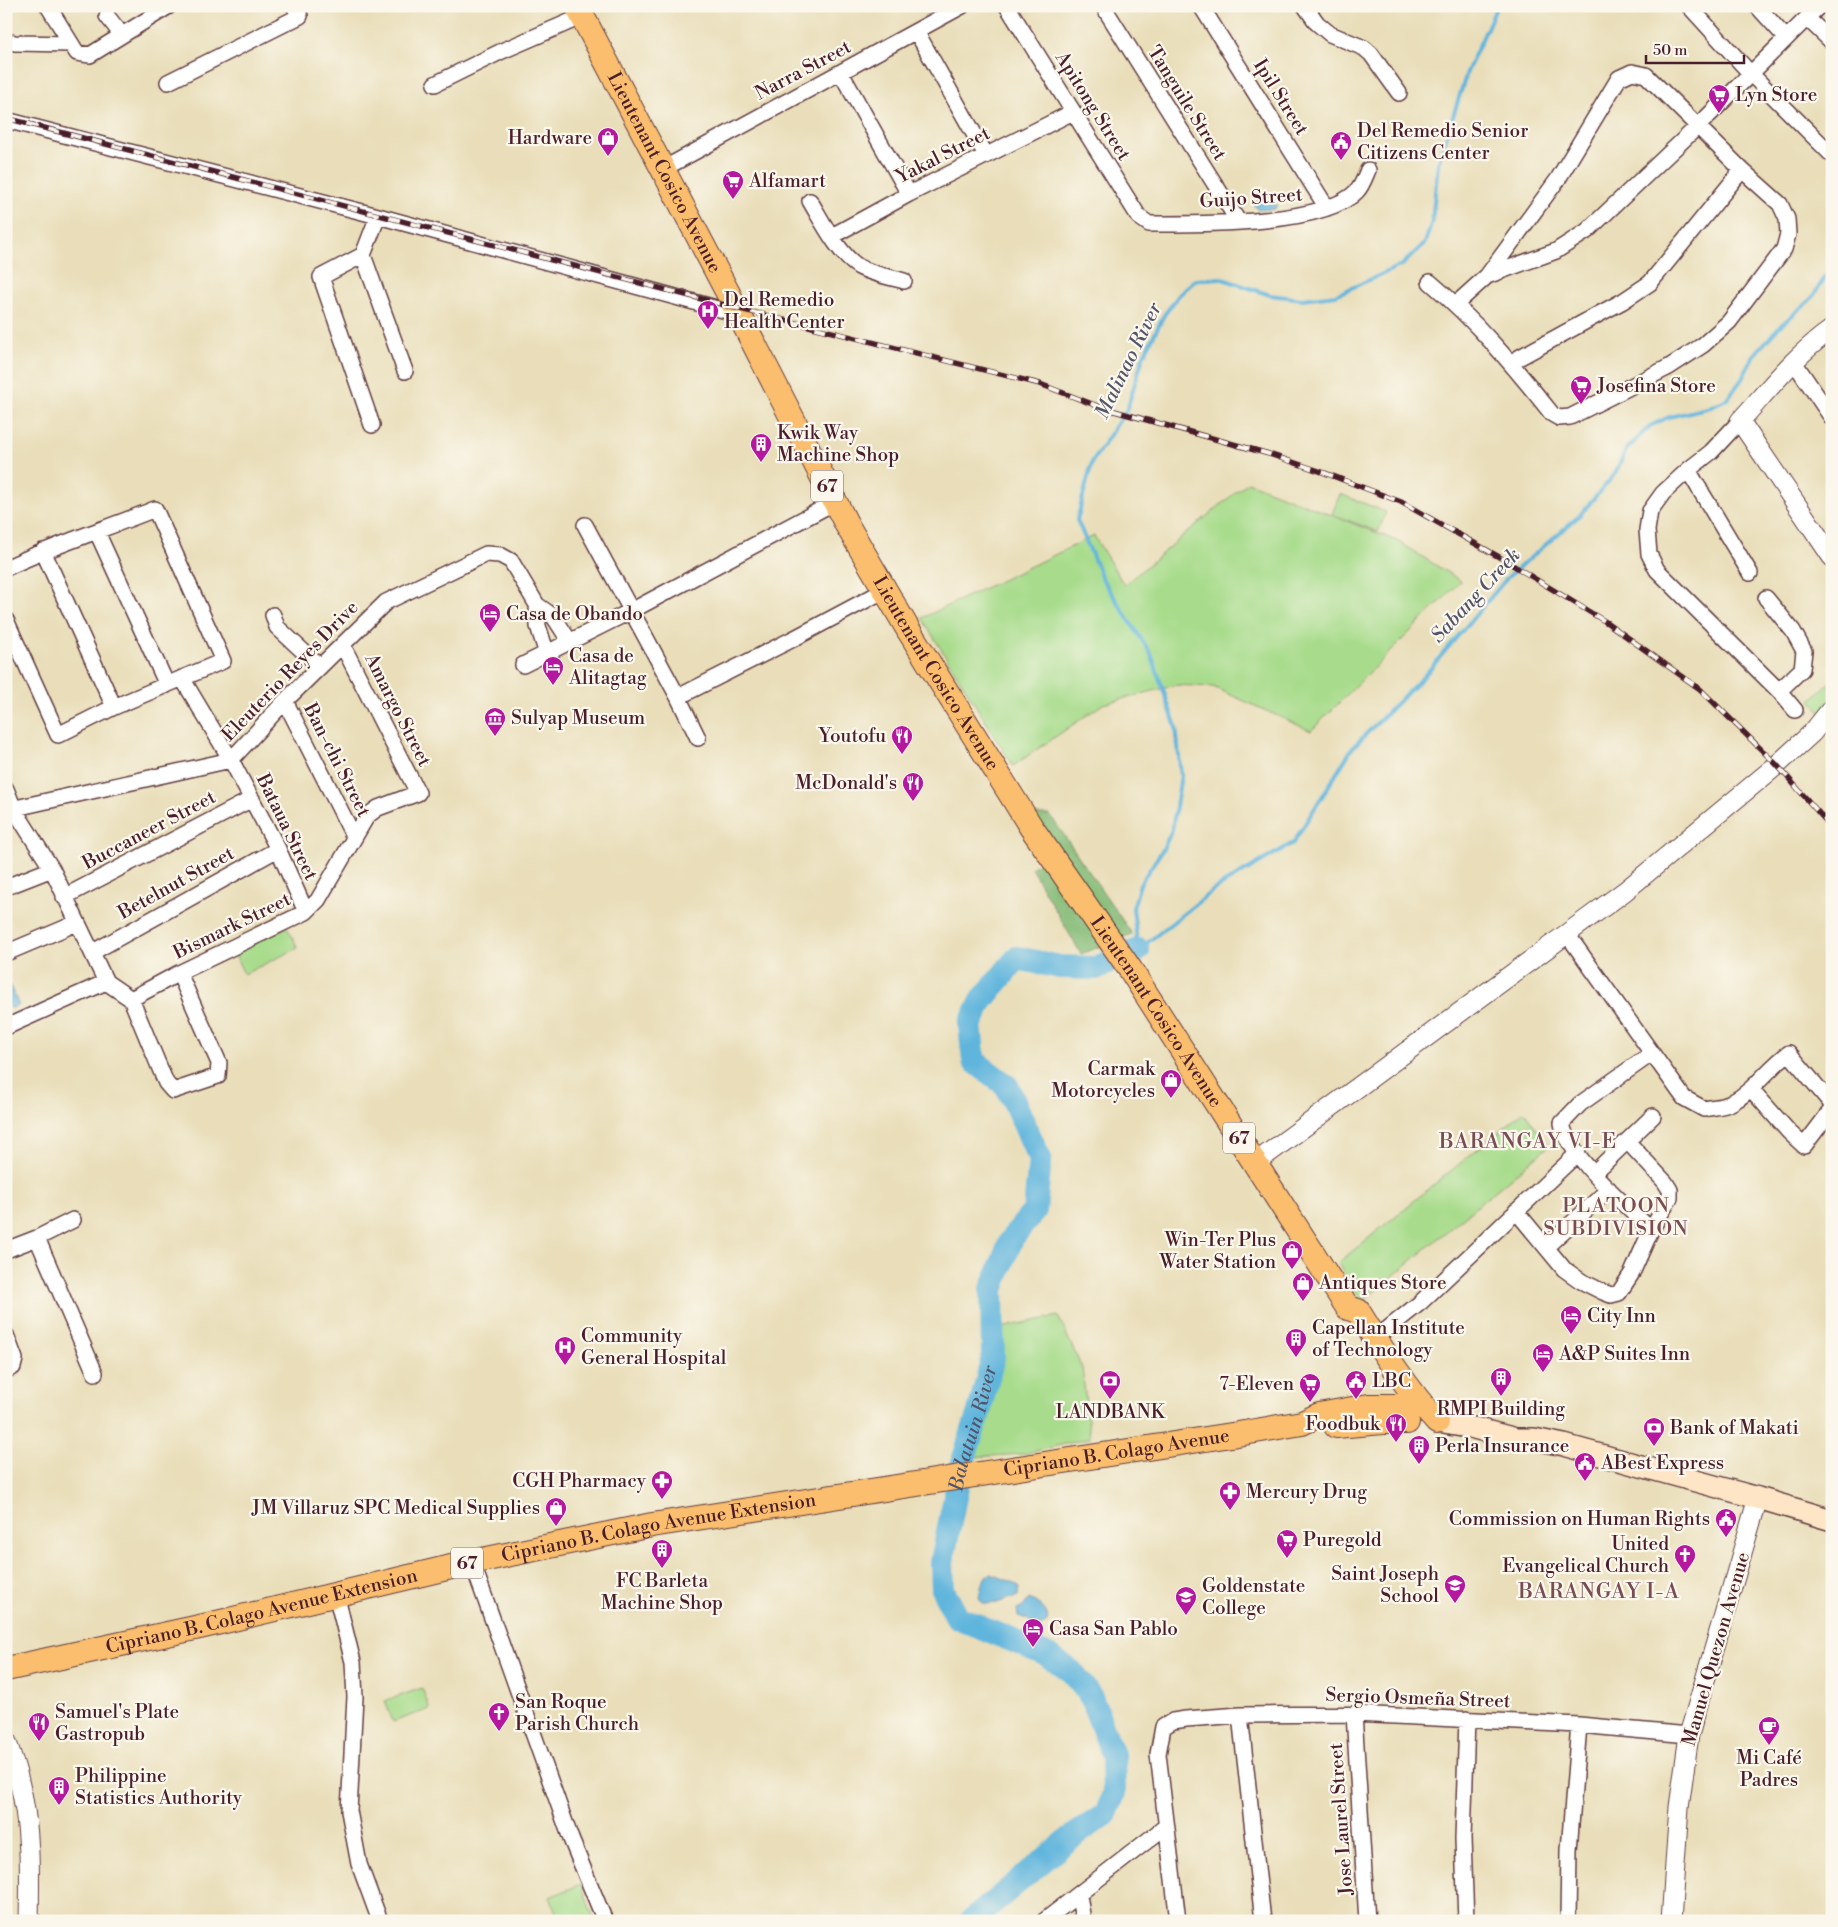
<svg xmlns="http://www.w3.org/2000/svg" width="1838" height="1927" font-family="'Libre Bodoni',serif">
<style>
.green{fill:#a8dc8c;stroke:#797e5c}
.forest{fill:#86bc78;stroke:#686e52}
.water{fill:#61b5dd;stroke:#566a84}
.lines{fill:none;stroke-linecap:round;stroke-linejoin:round}
.stream{stroke:#61b5dd;stroke-width:4}
.river{stroke:#61b5dd;stroke-width:24}
.minor-casing{stroke:#623c40;stroke-width:18}
.tertiary-casing{stroke:#623c40;stroke-width:21}
.secondary-casing{stroke:#623c40;stroke-width:24}
.primary-casing{stroke:#623c40;stroke-width:26}
.minor{stroke:#fff;stroke-width:15}
.tertiary{stroke:#fff;stroke-width:19}
.secondary{stroke:#fde5c5;stroke-width:21}
.primary{stroke:#fabe6e;stroke-width:24}
.rail-casing{stroke:#4a1f2b;stroke-width:5.5}
.rail{stroke:#fbf7ec;stroke-width:4;stroke-dasharray:11;stroke-linecap:butt}
.labels{text-anchor:middle;dominant-baseline:central;stroke-width:4.5;stroke-linejoin:round;paint-order:stroke}
.shield{fill:#fbf7ec;stroke:#7f6065;stroke-width:1}
.shield-label{font-size:18px;font-weight:bold;fill:#4a1f2b}
.street-label{font-size:19px;fill:#4a1f2b;stroke:#fbf7ec}
.poi-label{font-size:19px;fill:#4a1f2b;stroke:#fbf7ec;text-anchor:start}
.water-label{font-size:20px;font-style:italic;fill:#525469;stroke:#fbf7ec}
.neighbourhood-label{font-size:20px;letter-spacing:1px;fill:#7a4c53;stroke:#fbf7ec}
.quarter-label{font-size:21px;letter-spacing:1px;fill:#7a4c53;stroke:#fbf7ec}
</style>
<rect width="100%" height="100%" fill="#fbf7ec"/>
<filter id="ink" filterUnits="userSpaceOnUse"><feTurbulence type="fractalNoise" baseFrequency=".02" numOctaves="2"/><feDisplacementMap in="SourceGraphic" scale="10" xChannelSelector="R" yChannelSelector="G"/><feConvolveMatrix kernelMatrix="1 2 1 2 8 2 1 2 1" color-interpolation-filters="sRGB"/></filter>
<filter id="wash" filterUnits="userSpaceOnUse"><feTurbulence type="fractalNoise" baseFrequency=".0096" numOctaves="4" result="noise"/><feDisplacementMap in="SourceGraphic" scale="20" xChannelSelector="R" yChannelSelector="G"/><feGaussianBlur stdDeviation="1.12" result="paint"/><feColorMatrix in="noise" values="0 0 0 0 0 0 0 0 0 0 0 0 0 0 0 0 0 1.4 0 .05"/><feComposite in="paint" operator="in"/></filter>
<g filter="url(#wash)">
<rect width="100%" height="100%" fill="#e9deb9"/>
<path class="green" d="M1248 482 1397 541 1461 581 1311 731 1213 687 1176 685 1103 704 1013 766 922 618 1094 536 1124 585Z
M1340 494 1386 512 1378 532 1332 514Z
M1832 680V725L1811 700Z
M287 927 298 948 244 974 234 953Z
M1524 1111 1549 1146 1362 1302 1338 1263Z
M1058 1316 1082 1368 1090 1438 1023 1454 972 1457 990 1383 1001 1328Z
M422 1688 430 1709 393 1722 385 1701Z
M581 1884 595 1921H559L550 1897Z"/>
<path class="forest" d="M1013 815H1050L1132 934 1081 954 1031 868 1041 862Z"/>
<path class="water" d="M1272 198 1275 199 1277 205 1275 209 1258 210 1254 205 1258 199Z
M10 986 19 1005 10 1009 6 1001V988Z
M991 1574C1000 1578 1012 1580 1019 1587L1018 1596 997 1603 984 1604 979 1598 981 1587 986 1576Z
M1029 1599C1039 1603 1056 1616 1043 1626H1034L1027 1619 1018 1616 1017 1610 1023 1607Z"/>
<g class="lines">
<path class="stream" d="M1138 950 1133 908 1140 884 1163 849 1172 830 1181 776 1176 727 1151 654 1103 580 1077 520 1092 462 1127 409 1143 357 1164 315 1179 295 1195 280 1220 278 1270 295 1302 299 1336 295 1402 265 1425 243 1432 221 1438 164 1467 72 1497 6
M1138 950 1216 888 1293 843 1353 747 1424 676 1508 577 1579 516 1615 474 1626 450 1650 426 1669 417 1707 408 1727 399 1742 379 1754 355 1780 326 1812 298 1832 266"/>
<path class="river" id="s1" d="M971 1921 1069 1839 1106 1814 1114 1793 1113 1755 1091 1697 1072 1672 1047 1655 957 1617 943 1590 942 1562 961 1467 979 1412 993 1357 992 1289 1012 1238 1035 1210 1040 1159 1007 1086 974 1061 970 1025 982 1000 1017 958 1060 967 1096 968 1138 950"/>
</g>
</g>
<g filter="url(#ink)">
<g class="lines">
<g class="minor-casing">
<path id="minor" d="M48 6 77 53 90 55 169 6
M1007 6 1139 217 1149 224C1197 224 1324 226 1357 191 1362 186 1365 177 1368 170
M1103 6 1238 221
M1201 6 1327 208
M1305 6 1317 23 1330 34 1364 48 1371 54 1399 93
M1689 6 1750 73 1832 155
M1757 6 1786 38
M107 16 122 35
M1807 18 1832 42
M916 31 986 155
M6 41 15 43 71 44
M841 73 909 194
M168 82 300 16 294 6
M435 84 502 51 583 16
M6 120 378 216 738 314
M663 169 962 6
M810 201C822 221 839 255 859 267 872 274 889 277 904 281
M378 216 363 255 405 371
M832 236 909 194 1073 112
M363 255 321 277 372 425
M1430 282C1476 321 1514 366 1552 414L1559 418 1570 417 1669 367 1703 345 1729 322 1784 249 1788 234 1787 219 1780 204 1742 170 1646 75 1632 72 1619 78 1558 179 1487 276
M1456 304 1487 276 1556 251 1587 231 1698 126 1819 6
M1511 362 1623 301 1650 283 1742 170
M1794 362 1832 418
M1740 421 1711 452 1688 470 1663 493 1650 511 1647 530 1649 554 1657 570 1779 691 1795 710
M1688 470 1750 573
M585 525 678 697 698 738
M97 532 167 685
M43 551 114 707
M6 568C54 545 105 529 155 509L223 661 114 707 58 735 6 620
M1766 598 1793 631 1804 651 1802 669 1779 691
M537 605 538 626 547 654
M273 615 277 627 320 667
M523 665 631 611 835 502
M182 678 231 760 278 849 306 912
M678 697 793 639 885 590
M285 701 354 837
M6 789 14 809 52 869 106 982 131 999 179 973 306 912 318 900 367 816 378 808 418 793 343 646
M6 813 20 807 231 760 285 701 386 602 486 554 500 555 511 561 537 605 554 617 570 642
M6 887 52 869
M64 897 252 799
M1567 934 1684 1098 1704 1109C1712 1107 1724 1107 1731 1103 1754 1091 1768 1068 1789 1053L1830 1102 1832 1106
M93 952 278 849
M6 953 77 923
M131 999 166 1083 173 1091 218 1076 219 1063 179 973
M6 1027 106 982
M1651 1054 1580 1104 1562 1123C1567 1156 1627 1206 1651 1230
M1751 1089 1789 1132 1804 1146 1832 1109
M1594 1173 1653 1116
M1516 1211 1564 1269 1581 1281 1603 1292 1611 1295 1619 1293 1632 1273 1651 1230 1670 1198V1190L1665 1182 1627 1141
M37 1238 95 1373
M1546 1247 1609 1189
M6 1250 37 1238 73 1220
M6 1335 15 1359 13 1367 6 1370
M1375 1339 1421 1302 1578 1153
M472 1562 571 1839 605 1921
M336 1594 353 1662 355 1697 349 1811 359 1864 380 1921
M1354 1714 1367 1921
M1240 1715 1263 1921
M1079 1895 1083 1921
M1044 1921 1165 1827
M1178 1921 1158 1754 1163 1727 1173 1721 1186 1719 1240 1715 1354 1714 1579 1725 1689 1735
M1466 1921 1463 1839 1467 1719
M1568 1921 1569 1850 1579 1725"/>
</g>
<g class="tertiary-casing">
<path id="tertiary" d="M1832 329C1796 354 1769 389 1740 421L1832 557
M1255 1163 1625 891 1777 765 1812 733 1832 708
M6 1740C11 1754 16 1767 19 1781 31 1825 30 1875 29 1921
M1671 1921 1679 1807 1689 1735 1758 1498"/>
</g>
<g class="secondary-casing">
<path id="secondary" d="M1437 1422 1474 1428 1516 1439H1534L1564 1445 1758 1498 1832 1520"/>
</g>
<g class="primary-casing">
<g id="primary">
<path id="s2" d="M577 6 729 295 847 525 909 631 1031 827 1130 969 1348 1308 1358 1311C1382 1350 1406 1388 1437 1422"/>
<path d="M1336 1426 1383 1422H1407"/>
<path id="s3" d="M6 1669 204 1626 472 1562 652 1525 1238 1434 1302 1423 1319 1415 1369 1406H1423"/>
</g>
</g>
<use href="#minor" class="minor"/>
<use href="#tertiary" class="tertiary"/>
<use href="#secondary" class="secondary"/>
<use href="#primary" class="primary"/>
<g class="rail-casing">
<path id="rail" d="M6 118 736 308 1040 384 1100 407 1269 454 1325 473 1401 502 1501 558 1606 622 1700 689 1777 765 1832 828"/>
</g>
<use href="#rail" class="rail"/>
</g>
</g>
<defs>
<g id="supermarket-pin" transform="scale(1.125)"><path d="M0 17L-7.5 6A9.5 9.5 0 1 1 7.5 6Z" fill="#b5179e" stroke="#fbf7ec"/><path d="M-6-5.5h2.5l.6 2H6L4.5 2H-2.5L-4.4-4H-6ZM-1.5 3.2a1.3 1.3 0 1 0 .1 0ZM3 3.2a1.3 1.3 0 1 0 .1 0Z" fill="#fff"/></g>
<g id="shop-pin" transform="scale(1.125)"><path d="M0 17L-7.5 6A9.5 9.5 0 1 1 7.5 6Z" fill="#b5179e" stroke="#fbf7ec"/><path d="M-5-2.5h2.3a2.7 3.5 0 0 1 5.4 0H5L5.5 6h-11ZM-1.5-2.5h3a1.5 2.3 0 0 0-3 0Z" fill="#fff"/></g>
<g id="civic-pin" transform="scale(1.125)"><path d="M0 17L-7.5 6A9.5 9.5 0 1 1 7.5 6Z" fill="#b5179e" stroke="#fbf7ec"/><path d="M-.6-6.5H3V-4.5H.6V-3L4-1V1h2V6H-6V1h2V-1L-.6-3ZM-1.2 2.5V6h2.4V2.5Z" fill="#fff"/></g>
<g id="hospital-pin" transform="scale(1.125)"><path d="M0 17L-7.5 6A9.5 9.5 0 1 1 7.5 6Z" fill="#b5179e" stroke="#fbf7ec"/><path d="M-5-5h3v3.5h4V-5h3V5h-3V1.5h-4V5h-3Z" fill="#fff"/></g>
<g id="building-pin" transform="scale(1.125)"><path d="M0 17L-7.5 6A9.5 9.5 0 1 1 7.5 6Z" fill="#b5179e" stroke="#fbf7ec"/><path d="M-4-6H4V6H1V3H-1V6H-4ZM-2.5-4.3h1.7v1.8h-1.7ZM.8-4.3h1.7v1.8H.8ZM-2.5-1h1.7V.8h-1.7ZM.8-1h1.7V.8H.8Z" fill="#fff"/></g>
<g id="hotel-pin" transform="scale(1.125)"><path d="M0 17L-7.5 6A9.5 9.5 0 1 1 7.5 6Z" fill="#b5179e" stroke="#fbf7ec"/><path d="M-6-4.5h1.5V1H6V5H4.5V3h-9V5H-6ZM-4 0a1.8 1.8 0 1 1 3.6 0ZM.5 0V-2.5h3Q6-2.5 6 0Z" fill="#fff"/></g>
<g id="museum-pin" transform="scale(1.125)"><path d="M0 17L-7.5 6A9.5 9.5 0 1 1 7.5 6Z" fill="#b5179e" stroke="#fbf7ec"/><path d="M0-6L6-3V-2H-6V-3ZM-5-1h2V3h-2ZM-1-1h2V3h-2ZM3-1h2V3H3ZM-6 4H6V6H-6Z" fill="#fff"/></g>
<g id="restaurant-pin" transform="scale(1.125)"><path d="M0 17L-7.5 6A9.5 9.5 0 1 1 7.5 6Z" fill="#b5179e" stroke="#fbf7ec"/><path d="M-5-6h1v4h1v-4h1v4h1v-4h1v5L-1.5 .5V6h-2V.5L-5-1ZM5-6V6H3V1.5H1.5Q1.5-4 5-6Z" fill="#fff"/></g>
<g id="bank-pin" transform="scale(1.125)"><path d="M0 17L-7.5 6A9.5 9.5 0 1 1 7.5 6Z" fill="#b5179e" stroke="#fbf7ec"/><path d="M-6-4H6V4H-6ZM0-2.3a2.3 2.3 0 1 0 0 4.6a2.3 2.3 0 1 0 0-4.6Z" fill="#fff"/></g>
<g id="pharmacy-pin" transform="scale(1.125)"><path d="M0 17L-7.5 6A9.5 9.5 0 1 1 7.5 6Z" fill="#b5179e" stroke="#fbf7ec"/><path d="M-2-6h4v4h4v4h-4v4h-4v-4h-4v-4h4Z" fill="#fff"/></g>
<g id="church-pin" transform="scale(1.125)"><path d="M0 17L-7.5 6A9.5 9.5 0 1 1 7.5 6Z" fill="#b5179e" stroke="#fbf7ec"/><path d="M-1.2-6h2.4v3.5h3.3v2.4h-3.3V6h-2.4V-.1h-3.3v-2.4h3.3Z" fill="#fff"/></g>
<g id="school-pin" transform="scale(1.125)"><path d="M0 17L-7.5 6A9.5 9.5 0 1 1 7.5 6Z" fill="#b5179e" stroke="#fbf7ec"/><path d="M0-5L7-2L0 1L-7-2ZM-4 1L0 2.5L4 1V4Q0 6-4 4Z" fill="#fff"/></g>
<g id="university-pin" transform="scale(1.125)"><path d="M0 17L-7.5 6A9.5 9.5 0 1 1 7.5 6Z" fill="#b5179e" stroke="#fbf7ec"/><path d="M0-5L7-2L0 1L-7-2ZM-4 1L0 2.5L4 1V4Q0 6-4 4Z" fill="#fff"/></g>
<g id="cafe-pin" transform="scale(1.125)"><path d="M0 17L-7.5 6A9.5 9.5 0 1 1 7.5 6Z" fill="#b5179e" stroke="#fbf7ec"/><path d="M-5.5-4.5H6V0H3Q3 3.5 0 3.5H-2.5Q-5.5 3.5-5.5 0ZM3-3.2v2h1.7v-2ZM-6 4.5H4V6H-6Z" fill="#fff"/></g>
</defs>
<g fill-rule="evenodd">
<use href="#supermarket-pin" x="1719" y="95"/>
<use href="#shop-pin" x="608" y="138"/>
<use href="#civic-pin" x="1341" y="142"/>
<use href="#supermarket-pin" x="733" y="181"/>
<use href="#hospital-pin" x="708" y="311"/>
<use href="#supermarket-pin" x="1581" y="386"/>
<use href="#building-pin" x="761" y="444"/>
<use href="#hotel-pin" x="490" y="614"/>
<use href="#hotel-pin" x="553" y="667"/>
<use href="#museum-pin" x="495" y="718"/>
<use href="#restaurant-pin" x="902" y="736"/>
<use href="#restaurant-pin" x="913" y="783"/>
<use href="#shop-pin" x="1171" y="1080"/>
<use href="#shop-pin" x="1292" y="1251"/>
<use href="#shop-pin" x="1303" y="1283"/>
<use href="#hotel-pin" x="1571" y="1316"/>
<use href="#building-pin" x="1296" y="1339"/>
<use href="#hospital-pin" x="565" y="1347"/>
<use href="#hotel-pin" x="1543" y="1354"/>
<use href="#building-pin" x="1501" y="1378"/>
<use href="#bank-pin" x="1110" y="1381"/>
<use href="#civic-pin" x="1356" y="1381"/>
<use href="#supermarket-pin" x="1310" y="1384"/>
<use href="#restaurant-pin" x="1396" y="1424"/>
<use href="#bank-pin" x="1654" y="1428"/>
<use href="#building-pin" x="1419" y="1446"/>
<use href="#civic-pin" x="1585" y="1463"/>
<use href="#pharmacy-pin" x="662" y="1481"/>
<use href="#pharmacy-pin" x="1230" y="1492"/>
<use href="#shop-pin" x="556" y="1508"/>
<use href="#civic-pin" x="1726" y="1519"/>
<use href="#supermarket-pin" x="1287" y="1540"/>
<use href="#building-pin" x="662" y="1550"/>
<use href="#church-pin" x="1685" y="1555"/>
<use href="#school-pin" x="1455" y="1585"/>
<use href="#university-pin" x="1186" y="1597"/>
<use href="#hotel-pin" x="1033" y="1629"/>
<use href="#church-pin" x="499" y="1713"/>
<use href="#restaurant-pin" x="39" y="1723"/>
<use href="#cafe-pin" x="1769" y="1727"/>
<use href="#building-pin" x="59" y="1787"/>
</g>
<g class="labels">
<g class="shield">
<rect x="811" y="470.5" width="32" height="31" rx="4"/>
<rect x="1223" y="1122.5" width="32" height="31" rx="4"/>
<rect x="451" y="1547.5" width="32" height="31" rx="4"/>
</g>
<g class="shield-label">
<text x="827" y="486">67</text>
<text x="1239" y="1138">67</text>
<text x="467" y="1563">67</text>
</g>
<g class="street-label">
<text transform="translate(803 70) rotate(-28)">Narra Street</text>
<text transform="translate(1281 97) rotate(58)">Ipil Street</text>
<text transform="translate(1187 103) rotate(58)">Tanguile Street</text>
<text transform="translate(1093 106) rotate(58)">Apitong Street</text>
<text transform="translate(943 155) rotate(-27)">Yakal Street</text>
<text stroke="none"><textPath href="#s2" startOffset="188">Lieutenant Cosico Avenue</textPath></text>
<text transform="translate(1251 198) rotate(-4)">Guijo Street</text>
<text transform="translate(290 671) rotate(-46)">Eleuterio Reyes Drive</text>
<text stroke="none"><textPath href="#s2" startOffset="758">Lieutenant Cosico Avenue</textPath></text>
<text transform="translate(398 710) rotate(63)">Amargo Street</text>
<text transform="translate(337 760) rotate(63)">Ban-chi Street</text>
<text transform="translate(287 827) rotate(64)">Bataua Street</text>
<text transform="translate(149 830) rotate(-28)">Buccaneer Street</text>
<text transform="translate(176 883) rotate(-29)">Betelnut Street</text>
<text transform="translate(232 926) rotate(-26)">Bismark Street</text>
<text stroke="none"><textPath href="#s2" startOffset="1162">Lieutenant Cosico Avenue</textPath></text>
<text stroke="none"><textPath href="#s3" startOffset="1132">Cipriano B. Colago Avenue</textPath></text>
<text stroke="none"><textPath href="#s3" startOffset="668">Cipriano B. Colago Avenue Extension</textPath></text>
<text stroke="none"><textPath href="#s3" startOffset="262">Cipriano B. Colago Avenue Extension</textPath></text>
<text transform="translate(1716 1649) rotate(-74)">Manuel Quezon Avenue</text>
<text transform="translate(1418 1698) rotate(2)">Sergio Osmeña Street</text>
<text transform="translate(1341 1819) rotate(-94)">Jose Laurel Street</text>
</g>
<g class="poi-label">
<text x="1735" y="95">Lyn Store</text>
<text x="1357" y="131">Del Remedio Senior<tspan x="1357" dy="22">Citizens Center</tspan></text>
<text x="592" y="138" text-anchor="end">Hardware</text>
<text x="749" y="181">Alfamart</text>
<text x="724" y="300">Del Remedio<tspan x="724" dy="22">Health Center</tspan></text>
<text x="1597" y="386">Josefina Store</text>
<text x="777" y="433">Kwik Way<tspan x="777" dy="22">Machine Shop</tspan></text>
<text x="506" y="614">Casa de Obando</text>
<text x="569" y="656">Casa de<tspan x="569" dy="22">Alitagtag</tspan></text>
<text x="511" y="718">Sulyap Museum</text>
<text x="886" y="736" text-anchor="end">Youtofu</text>
<text x="897" y="783" text-anchor="end">McDonald's</text>
<text x="1155" y="1069" text-anchor="end">Carmak<tspan x="1155" dy="22">Motorcycles</tspan></text>
<text x="1276" y="1240" text-anchor="end">Win-Ter Plus<tspan x="1276" dy="22">Water Station</tspan></text>
<text x="1319" y="1283">Antiques Store</text>
<text x="1587" y="1316">City Inn</text>
<text x="1312" y="1328">Capellan Institute<tspan x="1312" dy="22">of Technology</tspan></text>
<text x="581" y="1336">Community<tspan x="581" dy="22">General Hospital</tspan></text>
<text x="1559" y="1354">A&amp;P Suites Inn</text>
<text x="1372" y="1381">LBC</text>
<text x="1294" y="1384" text-anchor="end">7-Eleven</text>
<text x="1501" y="1409" text-anchor="middle">RMPI Building</text>
<text x="1110" y="1412" text-anchor="middle">LANDBANK</text>
<text x="1380" y="1424" text-anchor="end">Foodbuk</text>
<text x="1670" y="1428">Bank of Makati</text>
<text x="1435" y="1446">Perla Insurance</text>
<text x="1601" y="1463">ABest Express</text>
<text x="646" y="1481" text-anchor="end">CGH Pharmacy</text>
<text x="1246" y="1492">Mercury Drug</text>
<text x="540" y="1508" text-anchor="end">JM Villaruz SPC Medical Supplies</text>
<text x="1710" y="1519" text-anchor="end">Commission on Human Rights</text>
<text x="1303" y="1540">Puregold</text>
<text x="1669" y="1544" text-anchor="end">United<tspan x="1669" dy="22">Evangelical Church</tspan></text>
<text x="1439" y="1574" text-anchor="end">Saint Joseph<tspan x="1439" dy="22">School</tspan></text>
<text x="662" y="1581" text-anchor="middle">FC Barleta<tspan x="662" dy="22">Machine Shop</tspan></text>
<text x="1202" y="1586">Goldenstate<tspan x="1202" dy="22">College</tspan></text>
<text x="1049" y="1629">Casa San Pablo</text>
<text x="515" y="1702">San Roque<tspan x="515" dy="22">Parish Church</tspan></text>
<text x="55" y="1712">Samuel's Plate<tspan x="55" dy="22">Gastropub</tspan></text>
<text x="1769" y="1758" text-anchor="middle">Mi Café<tspan x="1769" dy="22">Padres</tspan></text>
<text x="75" y="1776">Philippine<tspan x="75" dy="22">Statistics Authority</tspan></text>
</g>
<g class="water-label">
<text transform="translate(1129 361) rotate(-64)">Malinao River</text>
<text transform="translate(1476 596) rotate(-47)">Sabang Creek</text>
<text stroke="none"><textPath href="#s1" startOffset="650">Balatuin River</textPath></text>
</g>
<g class="neighbourhood-label">
<text x="1616" y="1206">PLATOON<tspan x="1616" dy="23">SUBDIVISION</tspan></text>
</g>
<g class="quarter-label">
<text x="1528" y="1142">BARANGAY VI-E</text>
<text x="1599" y="1592">BARANGAY I-A</text>
</g>
</g>
<rect width="1838" height="1927" fill="none" stroke="#fbf7ec" stroke-width="25"/>
<path d="M1646 55v8h98v-8" fill="none" stroke="#4a1f2b" stroke-width="2.5"/>
<text x="1653" y="55" font-size="15" fill="#4a1f2b" stroke="#fbf7ec" stroke-width="4" paint-order="stroke">50 m</text>
</svg>
